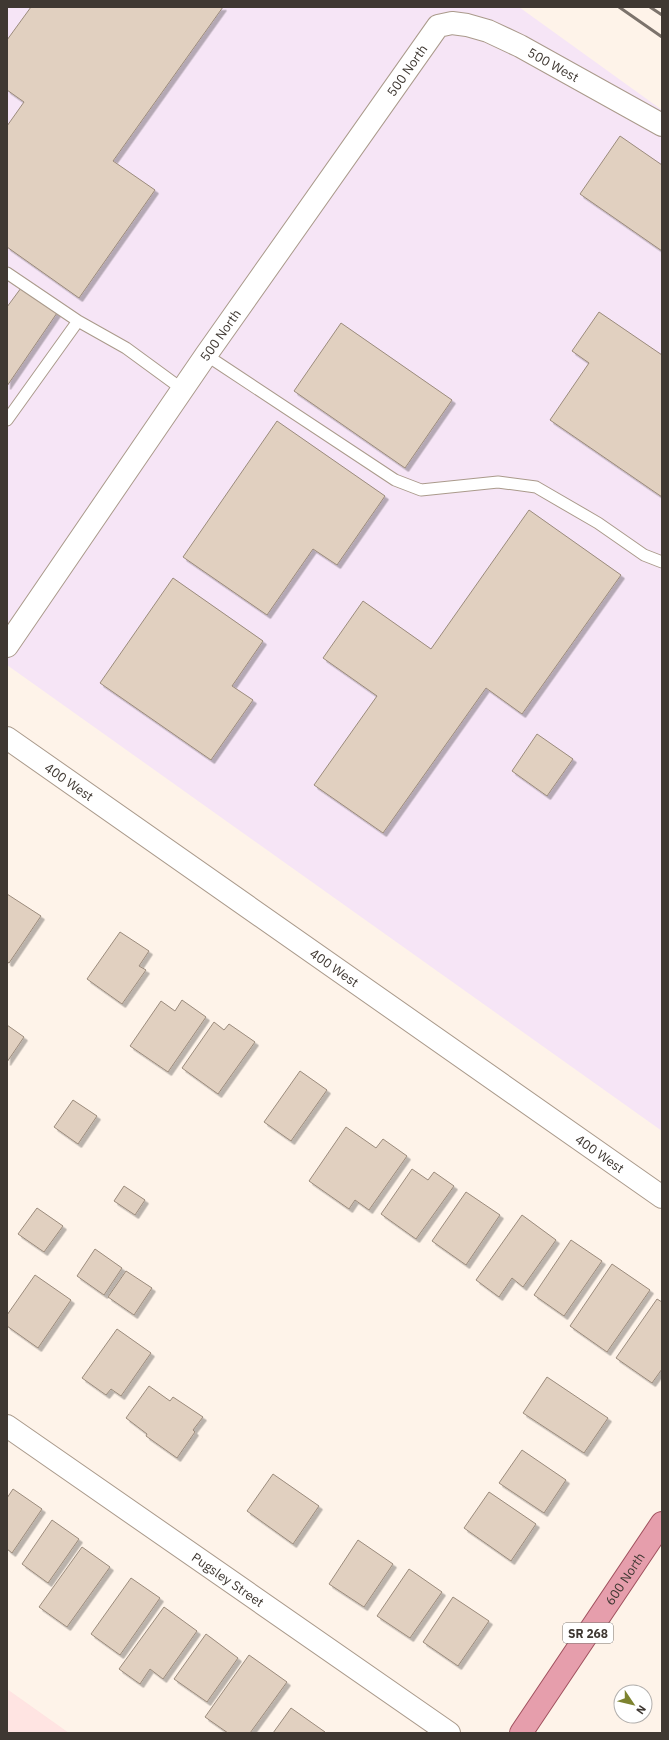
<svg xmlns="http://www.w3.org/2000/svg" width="669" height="1740" font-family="'IBM Plex Sans',sans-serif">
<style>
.commercial{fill:#ffe4e2}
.industrial{fill:#f6e5f6}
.building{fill:#e1d0c0;stroke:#9b8b7c;filter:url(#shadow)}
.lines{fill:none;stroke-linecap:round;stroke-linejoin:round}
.lane-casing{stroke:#aa9a8b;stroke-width:13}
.street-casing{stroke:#aa9a8b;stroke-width:24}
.secondary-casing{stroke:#aa9a8b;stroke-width:24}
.primary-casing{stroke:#a0515e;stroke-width:24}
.lane{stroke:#fff;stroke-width:11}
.street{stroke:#fff;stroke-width:22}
.secondary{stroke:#fff;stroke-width:22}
.primary{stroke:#e69eac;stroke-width:22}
.rail{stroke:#7c736c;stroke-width:3}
.labels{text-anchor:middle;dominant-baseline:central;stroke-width:3;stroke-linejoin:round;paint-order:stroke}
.shield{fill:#fff;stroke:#797470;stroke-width:1}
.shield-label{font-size:12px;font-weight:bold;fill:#3f3832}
.street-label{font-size:13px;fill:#3f3832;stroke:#fff}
</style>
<defs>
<filter id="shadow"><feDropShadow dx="3.5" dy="3.5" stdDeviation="0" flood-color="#0004"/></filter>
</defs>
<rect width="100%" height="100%" fill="#fef3e9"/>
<path class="commercial" d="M7 1689 69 1733H7Z"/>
<path class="industrial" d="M7 7H519L662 110V1131L7 665Z"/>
<path class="building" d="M31 7H223L113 161 155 190 79 298 7 247V126L24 102 7 90V40Z
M620 136 662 165V251L580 194Z
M21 288 57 313 7 386V307Z
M599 312 662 355V497L550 420 589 363 572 351Z
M341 323 452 400 405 468 294 391Z
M277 421 385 496 337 565 313 549 267 615 183 557Z
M529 510 621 575 522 714 486 688 383 833 314 785 377 696 323 658 363 601 431 649Z
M173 578 263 641 232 686 253 700 211 760 100 683Z
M537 734 573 759 547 796 512 771Z
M7 894 41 916 9 963 7 962Z
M120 932 149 951 139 966 146 970 122 1004 87 979Z
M182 1000 206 1017 168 1072 130 1046 161 1001 175 1011Z
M214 1022 224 1030 229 1024 255 1042 218 1094 182 1068Z
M7 1025 24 1037 7 1062Z
M300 1071 327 1090 291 1141 264 1122Z
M73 1100 97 1116 78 1144 54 1127Z
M346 1127 376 1148 383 1139 407 1156 369 1210 355 1200 349 1209 309 1181Z
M412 1169 428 1180 434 1172 454 1186 416 1239 381 1214Z
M124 1186 145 1200 135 1215 114 1201Z
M466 1192 500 1215 466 1265 432 1241Z
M37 1208 63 1226 44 1252 18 1234Z
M522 1215 556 1240 523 1287 512 1278 499 1297 476 1280Z
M571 1240 602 1261 564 1316 534 1295Z
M95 1249 122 1268 104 1295 77 1276Z
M612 1264 650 1290 607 1352 570 1326Z
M126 1271 152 1288 134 1315 108 1297Z
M35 1275 71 1300 38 1348 7 1326V1315Z
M657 1299 662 1302V1369L652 1383 616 1358Z
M117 1329 151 1353 121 1396 111 1389 106 1395 82 1378Z
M547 1377 608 1418 584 1453 523 1413Z
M149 1386 170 1401 173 1397 203 1417 193 1430 195 1432 177 1458 146 1436 147 1434 126 1418Z
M522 1450 566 1480 544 1513 499 1483Z
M273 1474 319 1506 293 1544 247 1511Z
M13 1489 42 1509 12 1553 7 1549V1498Z
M489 1492 536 1524 511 1561 464 1528Z
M52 1520 79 1539 48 1583 22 1564Z
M358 1540 393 1564 364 1607 329 1584Z
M82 1547 110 1567 67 1627 39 1607Z
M409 1569 442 1592 410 1638 377 1616Z
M131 1578 160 1598 120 1655 91 1634Z
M453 1597 489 1621 458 1666 423 1642Z
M164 1607 197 1631 163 1679 150 1669 140 1684 119 1669Z
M206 1634 238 1658 207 1702 174 1679Z
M249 1655 287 1682 250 1733H228L205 1717Z
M291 1708 325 1732 324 1733H273Z"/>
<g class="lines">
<g class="lane-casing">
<path id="lane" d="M7 273 78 321
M206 355 395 480 421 490 498 482 536 487 598 523 644 555 662 562
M7 420 78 321 126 348 182 389"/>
</g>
<g class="street-casing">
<g id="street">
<path id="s1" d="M7 646 206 355 438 26 452 23 467 25 488 31 520 46 662 125"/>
<path id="s2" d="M7 1426 449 1733"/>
</g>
</g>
<g class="secondary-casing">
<g id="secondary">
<path id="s3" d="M7 738 662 1197"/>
</g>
</g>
<g class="primary-casing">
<g id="primary">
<path id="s4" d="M521 1733 662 1523"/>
</g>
</g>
<use href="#lane" class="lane"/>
<use href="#street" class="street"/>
<use href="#secondary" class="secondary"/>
<use href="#primary" class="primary"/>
<path class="rail" d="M619 7 662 37
M650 7 662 15"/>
</g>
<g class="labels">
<rect class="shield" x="563" y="1623" width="50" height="20" rx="3"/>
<g class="shield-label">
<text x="588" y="1633">SR 268</text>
</g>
<g class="street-label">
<text stroke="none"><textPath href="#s1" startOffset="880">500 West</textPath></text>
<text stroke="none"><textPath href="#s1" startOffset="701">500 North</textPath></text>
<text stroke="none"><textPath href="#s1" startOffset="377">500 North</textPath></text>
<text stroke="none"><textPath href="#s3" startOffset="76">400 West</textPath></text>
<text stroke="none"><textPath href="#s3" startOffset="400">400 West</textPath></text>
<text stroke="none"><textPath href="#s3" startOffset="724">400 West</textPath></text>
<text stroke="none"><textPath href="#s4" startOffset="186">600 North</textPath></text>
<text stroke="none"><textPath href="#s2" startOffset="269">Pugsley Street</textPath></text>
</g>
</g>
<rect width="669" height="1740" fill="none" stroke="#3f3832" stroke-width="16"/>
<g transform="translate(633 1704) rotate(125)"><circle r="19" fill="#ffffff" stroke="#b2afad"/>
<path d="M0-3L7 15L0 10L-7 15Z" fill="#7d832f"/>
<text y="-6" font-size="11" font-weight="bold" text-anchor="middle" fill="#3f3832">N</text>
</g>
</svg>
